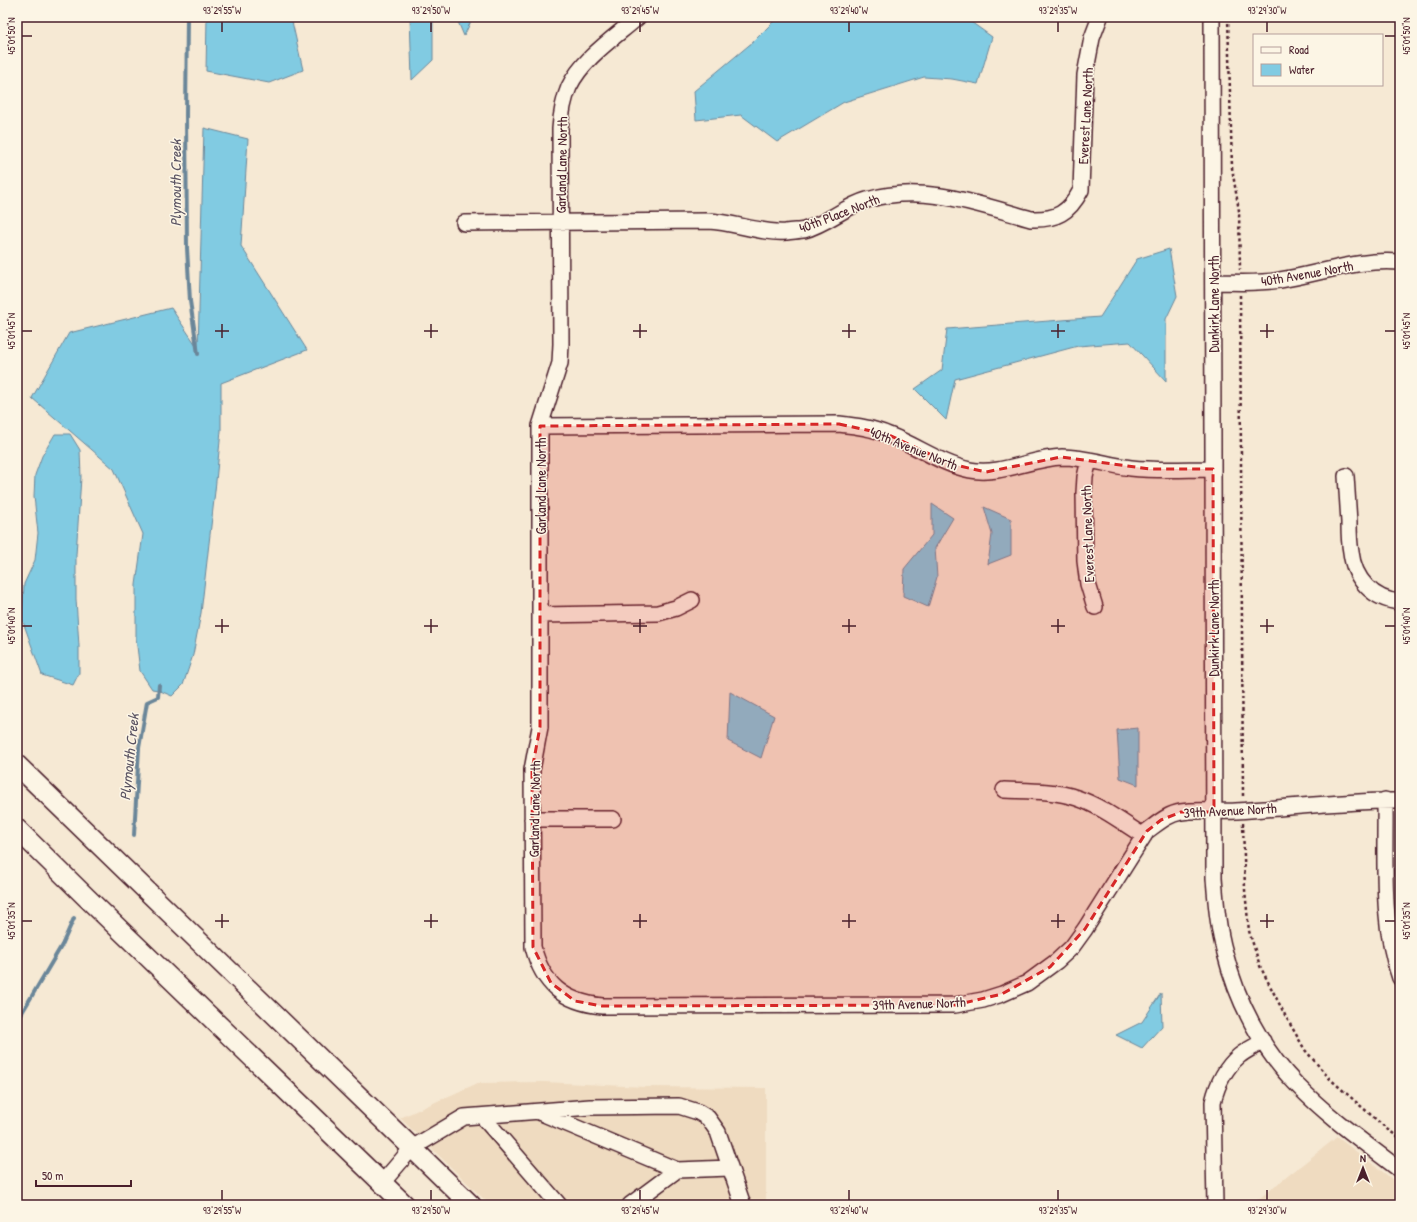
<svg xmlns="http://www.w3.org/2000/svg" width="1417" height="1222" font-family="'Patrick Hand',sans-serif">
<style>
.built{fill:#efdbc0}
.water{fill:#81cbe2;stroke:#6b8699}
.lines{fill:none;stroke-linecap:round;stroke-linejoin:round}
.stream{stroke:#6b8699;stroke-width:4}
.minor-casing{stroke:#4a1f2b;stroke-width:18}
.major-casing{stroke:#4a1f2b;stroke-width:22}
.path{stroke:#4a1f2b;stroke-width:2.5;stroke-dasharray:3 3;stroke-linecap:butt}
.minor{stroke:#fcf5e5;stroke-width:15}
.major{stroke:#fcf5e5;stroke-width:19}
.marked{fill:#d62828;fill-opacity:0.2;stroke:#d62828;stroke-width:3;stroke-dasharray:8 5;stroke-linejoin:round}
.ticks{fill:none;stroke:#4a1f2b;stroke-width:1.5}
.labels{text-anchor:middle;dominant-baseline:central;stroke-width:3;stroke-linejoin:round;paint-order:stroke}
.street-label{font-size:14px;fill:#4a1f2b;stroke:#fcf5e5}
.water-label{font-size:15px;font-style:italic;fill:#5a5362;stroke:#fcf5e5}
.neatline{fill:none;stroke:#4a1f2b;stroke-width:1.5}
.ticks-label{font-size:10px;text-anchor:middle;fill:#4a1f2b}
</style>
<rect width="100%" height="100%" fill="#f6e9d4"/>
<filter id="ink" filterUnits="userSpaceOnUse"><feTurbulence type="fractalNoise" baseFrequency=".025" numOctaves="2"/><feDisplacementMap in="SourceGraphic" scale="8" xChannelSelector="R" yChannelSelector="G"/><feConvolveMatrix kernelMatrix="1 2 1 2 8 2 1 2 1" color-interpolation-filters="sRGB"/></filter>
<g filter="url(#ink)">
<path class="built" d="M544 1082 645 1087 766 1088V1205H490L400 1118 478 1083Z
M1337 1137 1400 1185V1205H1251Z"/>
<path class="water" d="M207 17H291L303 70 269 83 206 71Z
M410 17H433V60L412 80Z
M456 17H473L464 36Z
M778 17H964L992 37 978 84 952 79 924 77 844 102 777 142 741 115 696 120 694 91 754 41Z
M204 128 248 139 241 246 307 350 221 383V431L215 491 201 613 193 655 183 685 172 696 158 690 152 689 140 671 136 638V585L143 534 114 469 32 398 69 333 171 308 198 348Z
M1169 249 1177 296 1166 319V381L1130 342 1078 346 955 379 946 420 915 389 942 370 947 329 1100 317 1137 259Z
M55 434H70L80 450 81 477 76 555V599L79 646V673L73 685 42 675 22 619 24 584 35 560 38 533 34 496 35 475 42 456Z
M932 504 953 518 935 548 937 577 928 607 903 596 904 569 932 535Z
M984 507 1011 519V555L988 564 992 534Z
M730 692 774 716 761 758 728 741Z
M1138 728V785L1120 778 1117 730Z
M1161 993 1162 1026 1142 1048 1116 1035 1142 1022Z"/>
<g class="lines">
<path class="stream" d="M187 17 186 114 187 248 190 301 198 354
M134 835 139 748 147 702 158 697 159 685
M17 1021 62 945 74 918"/>
<g class="minor-casing">
<path id="minor" d="M638 17C614 38 583 58 569 87 563 101 561 115 560 129L561 344 560 363 540 426V727L532 770 533 947C543 985 564 1002 602 1006L955 1005 983 1000 1002 994 1027 983 1057 961 1072 947 1085 929 1147 831C1158 823 1168 814 1181 812 1199 809 1218 812 1236 811 1291 808 1345 800 1400 801
M1212 17 1214 878C1216 903 1218 929 1225 953 1237 1001 1262 1050 1297 1085 1328 1117 1365 1143 1400 1170
M464 223 708 221C734 222 762 234 786 232 792 231 799 231 804 230 827 224 845 206 867 200 923 183 977 204 1031 219 1056 220 1069 213 1081 190L1085 75 1092 38 1100 17
M1213 282C1235 282 1258 284 1280 280 1320 274 1359 258 1400 262
M540 426 839 424C856 426 873 428 889 435 916 445 941 464 970 470 1001 476 1031 458 1062 457 1085 457 1108 465 1131 468 1158 471 1186 469 1213 469
M1089 460 1085 477 1084 493 1085 561 1088 584 1095 607
M1346 476C1347 491 1348 507 1349 522 1349 532 1349 542 1351 552 1354 579 1373 600 1400 602
M540 615 658 613 676 608 692 600
M1004 790C1028 791 1054 790 1077 798 1101 806 1123 823 1144 836
M1385 800C1386 858 1380 923 1400 978
M532 819H613
M539 1112 677 1170
M482 1116 559 1205
M382 1183 412 1148 464 1117 590 1107 679 1106 698 1112 708 1118 718 1132 743 1205
M630 1205 677 1170 730 1168
M1215 1205 1213 1102C1217 1085 1225 1068 1239 1056 1246 1050 1256 1046 1263 1041"/>
</g>
<g class="major-casing">
<path id="major" d="M17 765 471 1205
M17 829 86 897 405 1205"/>
</g>
<path class="path" d="M1228 17 1232 168 1239 211 1240 270
M1240 295 1243 798
M1243 823 1245 890 1249 931 1260 966 1286 1017 1305 1050 1330 1079 1388 1130 1400 1138"/>
<use href="#minor" class="minor"/>
<use href="#major" class="major"/>
</g>
</g>
<path class="marked" d="M839 424 889 435 951 464 986 472 1061 457 1150 469H1213L1214 812H1181L1161 820 1147 831 1085 929 1050 967 1002 994 955 1005 602 1006 575 1001 551 983 533 947 532 770 540 727V426Z"/>
<path class="ticks" d="M222 22V32M431 22V32M640 22V32M849 22V32M1058 22V32M1267 22V32M22 36H32M1385 36H1395M222 324V338M431 324V338M640 324V338M849 324V338M1058 324V338M1267 324V338M22 331H32M215 331H229M424 331H438M633 331H647M842 331H856M1051 331H1065M1260 331H1274M1385 331H1395M222 619V633M431 619V633M640 619V633M849 619V633M1058 619V633M1267 619V633M22 626H32M215 626H229M424 626H438M633 626H647M842 626H856M1051 626H1065M1260 626H1274M1385 626H1395M222 914V928M431 914V928M640 914V928M849 914V928M1058 914V928M1267 914V928M22 921H32M215 921H229M424 921H438M633 921H647M842 921H856M1051 921H1065M1260 921H1274M1385 921H1395M222 1190V1200M431 1190V1200M640 1190V1200M849 1190V1200M1058 1190V1200M1267 1190V1200"/>
<g class="labels">
<g class="street-label">
<text transform="translate(1085 116) rotate(-87)">Everest Lane North</text>
<text transform="translate(561 165) rotate(-89)">Garland Lane North</text>
<text transform="translate(839 213) rotate(-21)">40th Place North</text>
<text transform="translate(1307 273) rotate(-10)">40th Avenue North</text>
<text transform="translate(1213 304) rotate(-90)">Dunkirk Lane North</text>
<text transform="translate(914 448) rotate(22)">40th Avenue North</text>
<text transform="translate(540 486) rotate(-90)">Garland Lane North</text>
<text transform="translate(1087 534) rotate(-92)">Everest Lane North</text>
<text transform="translate(1213 628) rotate(-90)">Dunkirk Lane North</text>
<text transform="translate(534 809) rotate(-89)">Garland Lane North</text>
<text transform="translate(1230 810) rotate(-3)">39th Avenue North</text>
<text transform="translate(919 1003) rotate(-2)">39th Avenue North</text>
</g>
<g class="water-label">
<text transform="translate(175 183) rotate(-90)">Plymouth Creek</text>
<text transform="translate(129 757) rotate(-84)">Plymouth Creek</text>
</g>
</g>
<rect width="1417" height="1222" fill="none" stroke="#fcf5e5" stroke-width="44"/>
<rect x="1253" y="34" width="130" height="52" fill="#fcf5e5" stroke="#b59f9b"/>
<rect x="1261" y="47" width="20" height="6" fill="#fcf5e5" stroke="#b59f9b"/>
<text x="1289" y="54" font-size="12" fill="#4a1f2b">Road</text>
<rect x="1261" y="64" width="20" height="12" fill="#81cbe2" stroke="#b59f9b"/>
<text x="1289" y="74" font-size="12" fill="#4a1f2b">Water</text>
<g transform="translate(1363 1168)" stroke="#fcf5e5" stroke-width="3" paint-order="stroke">
<path d="M0-3L7 15L0 10L-7 15Z" fill="#4a1f2b"/>
<text y="-6" font-size="11" font-weight="bold" text-anchor="middle" fill="#4a1f2b">N</text>
</g>
<path d="M36 1180v6h95v-6" fill="none" stroke="#4a1f2b" stroke-width="2"/>
<text x="42" y="1180" font-size="12" fill="#4a1f2b" stroke="#fcf5e5" stroke-width="3" paint-order="stroke">50 m</text>
<rect x="22" y="22" width="1373" height="1178" class="neatline"/>
<g class="ticks-label">
<text x="222" y="14">93°29'55"W</text>
<text x="431" y="14">93°29'50"W</text>
<text x="640" y="14">93°29'45"W</text>
<text x="849" y="14">93°29'40"W</text>
<text x="1058" y="14">93°29'35"W</text>
<text x="1267" y="14">93°29'30"W</text>
<text transform="translate(11 36) rotate(-90)" y="4">45°01'50"N</text>
<text transform="translate(1406 36) rotate(-90)" y="4">45°01'50"N</text>
<text transform="translate(11 331) rotate(-90)" y="4">45°01'45"N</text>
<text transform="translate(1406 331) rotate(-90)" y="4">45°01'45"N</text>
<text transform="translate(11 626) rotate(-90)" y="4">45°01'40"N</text>
<text transform="translate(1406 626) rotate(-90)" y="4">45°01'40"N</text>
<text transform="translate(11 921) rotate(-90)" y="4">45°01'35"N</text>
<text transform="translate(1406 921) rotate(-90)" y="4">45°01'35"N</text>
<text x="222" y="1214">93°29'55"W</text>
<text x="431" y="1214">93°29'50"W</text>
<text x="640" y="1214">93°29'45"W</text>
<text x="849" y="1214">93°29'40"W</text>
<text x="1058" y="1214">93°29'35"W</text>
<text x="1267" y="1214">93°29'30"W</text>
</g>
</svg>
